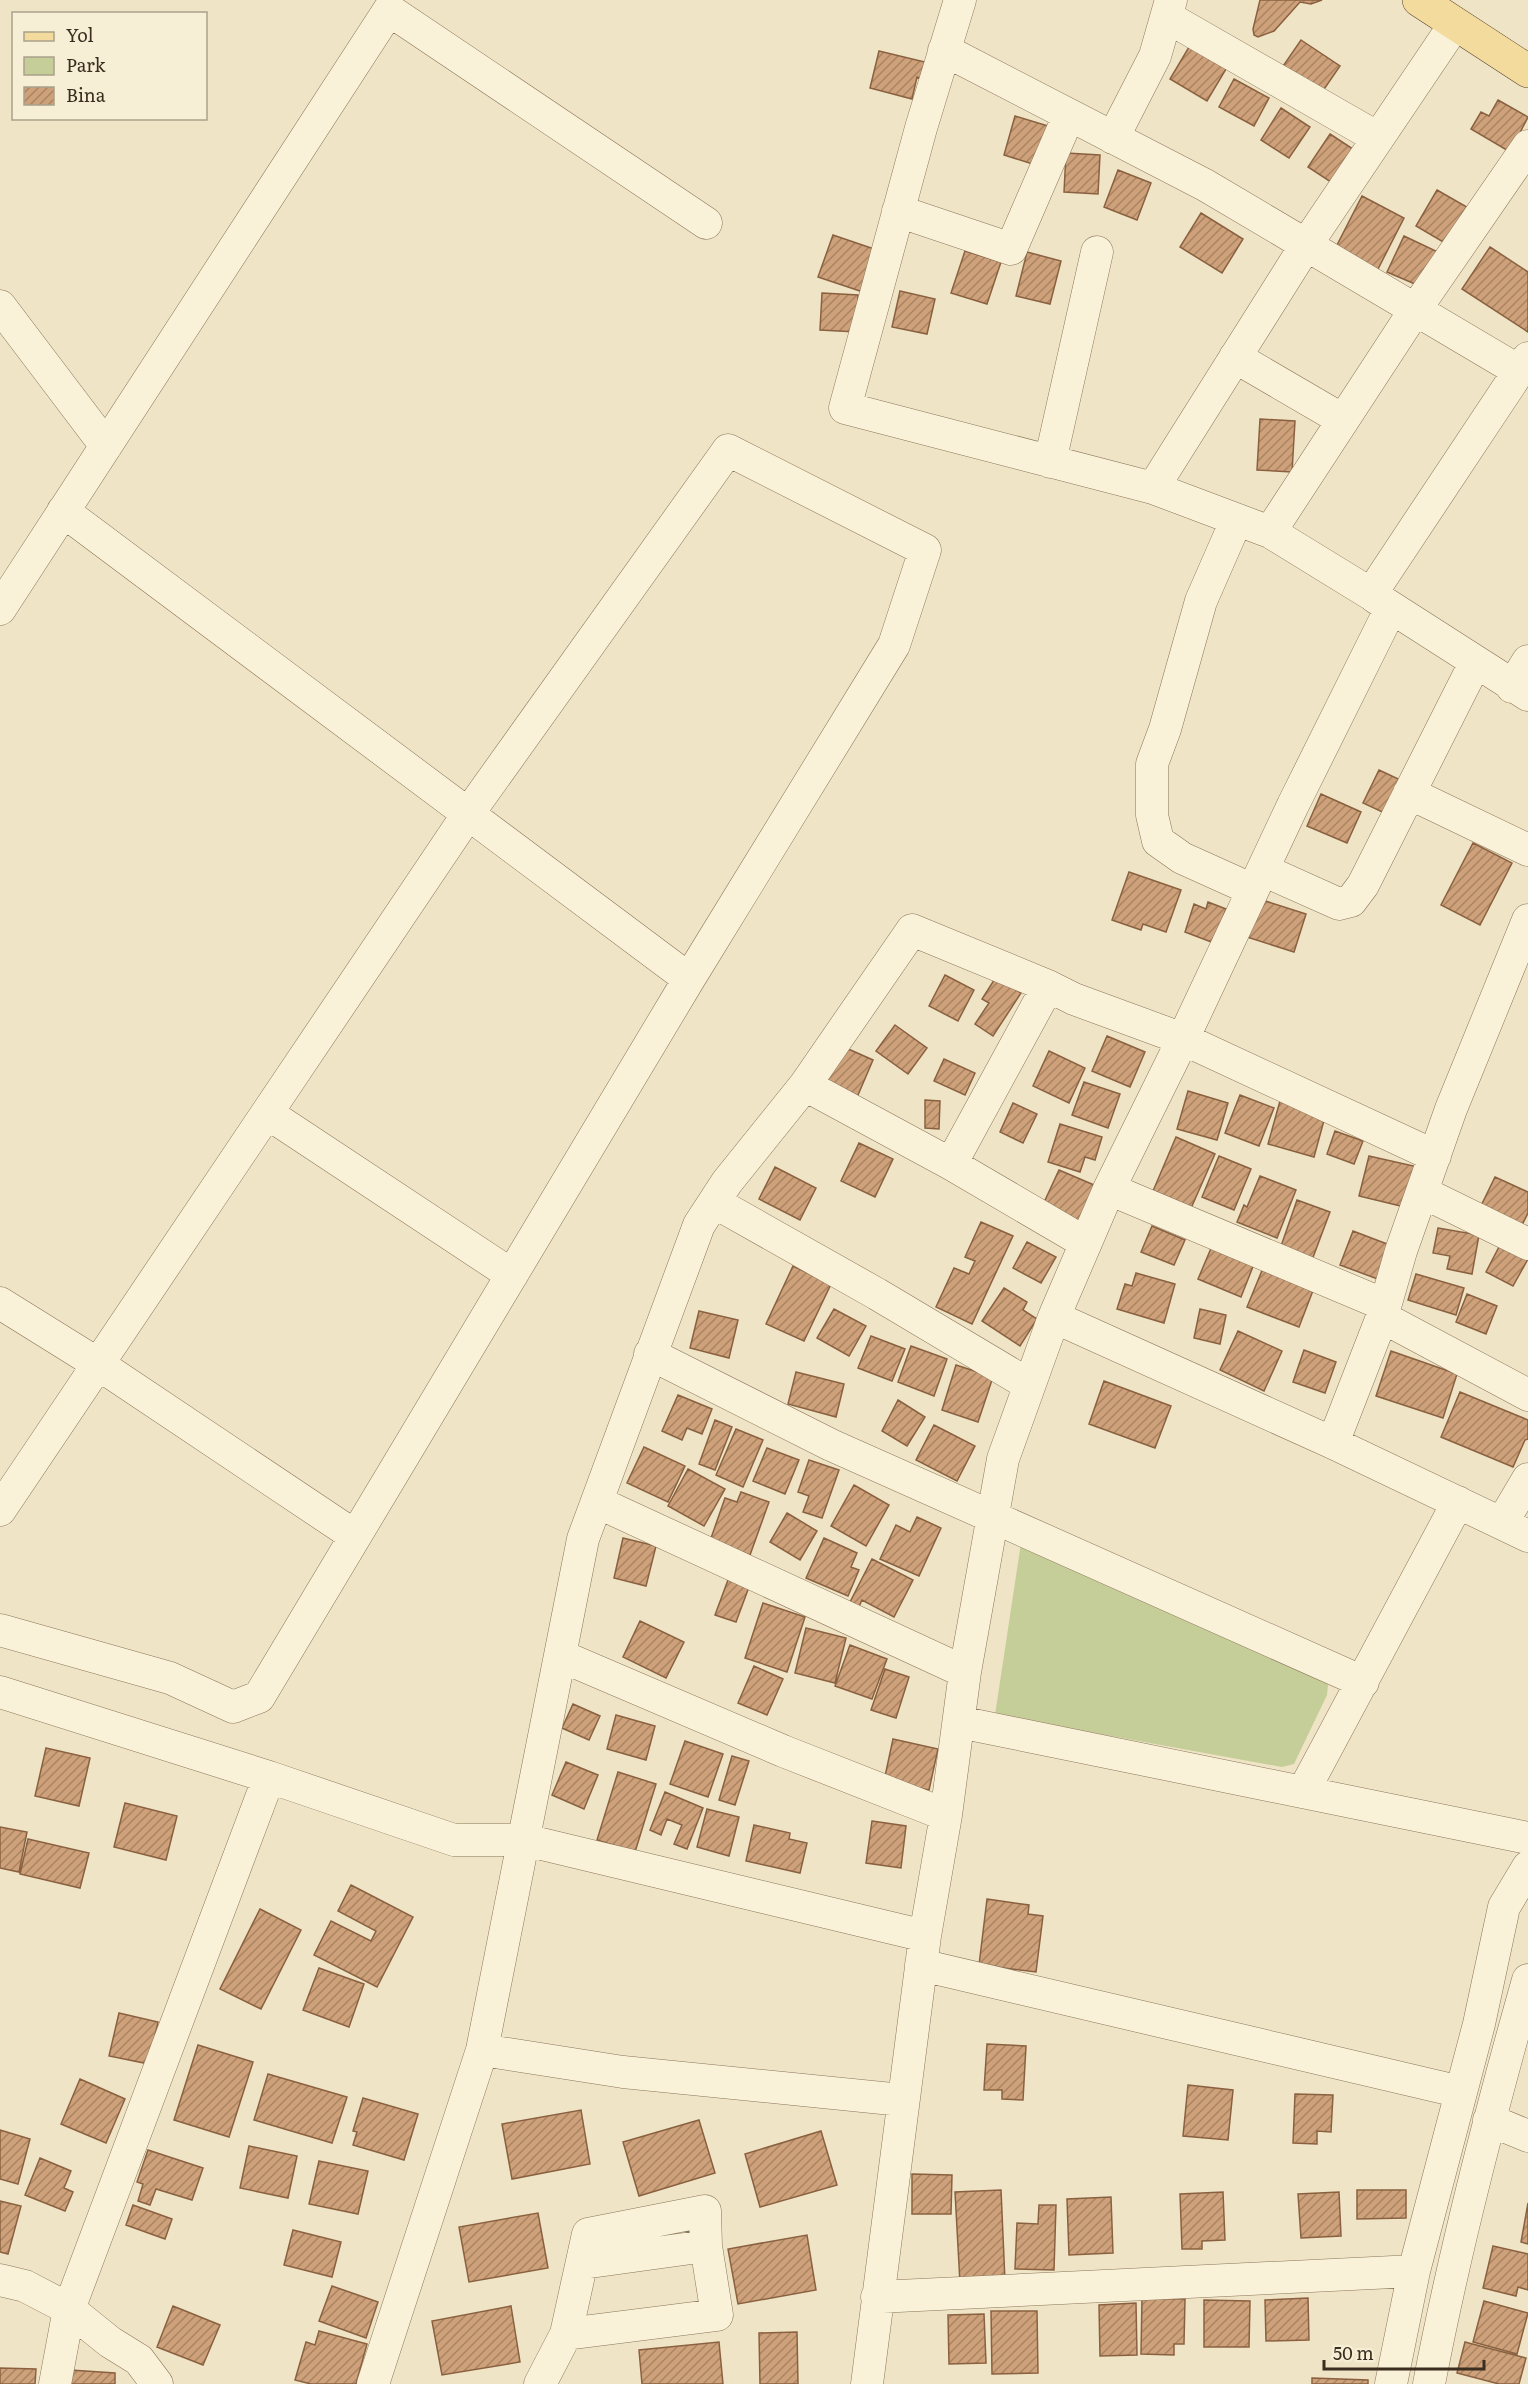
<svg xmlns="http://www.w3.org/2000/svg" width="1528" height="2384" font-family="Literata,serif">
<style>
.green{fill:#c5ce98}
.building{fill:url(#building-hatch);stroke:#8a6140;stroke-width:1.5}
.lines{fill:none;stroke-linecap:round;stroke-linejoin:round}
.minor-casing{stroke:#8b765a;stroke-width:33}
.major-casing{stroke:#59442f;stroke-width:34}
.minor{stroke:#faf1d9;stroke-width:32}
.major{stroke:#f3db9d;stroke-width:33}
</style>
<defs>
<pattern id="building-hatch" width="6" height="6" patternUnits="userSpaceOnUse" patternTransform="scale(1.5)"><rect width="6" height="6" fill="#cea17a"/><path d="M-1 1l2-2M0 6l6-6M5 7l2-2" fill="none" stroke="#a88463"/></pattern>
</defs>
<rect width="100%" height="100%" fill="#efe4c5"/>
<path class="green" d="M1021 1543 1324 1680 1328 1685 1327 1695 1294 1764 1282 1767 995 1715Z"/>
<path class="building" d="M1260 0H1322L1311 4 1300 2 1274 31 1258 37 1254 35 1253 29Z
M1301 40 1340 66 1318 98 1279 72Z
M1192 42 1229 64 1207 101 1170 79Z
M879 51 929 63 925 80 917 77 912 99 870 88Z
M1234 79 1269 98 1254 126 1219 107Z
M1498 100 1528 117 1510 152 1471 129 1481 112 1489 116Z
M1281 108 1310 127 1289 158 1261 140Z
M1015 116 1048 126 1036 165 1004 155Z
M1330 134 1362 155 1340 188 1308 167Z
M1066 153 1100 155 1098 194 1064 192Z
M1118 170 1151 183 1137 220 1104 207Z
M1437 190 1472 210 1450 246 1416 226Z
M1362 196 1404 218 1376 273 1334 251Z
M1201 213 1243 239 1222 273 1180 247Z
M833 235 877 250 863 292 818 277Z
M1404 236 1438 252 1422 287 1387 272Z
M1490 247 1528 272V332L1462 289Z
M965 251 1001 262 987 304 951 293Z
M1027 252 1061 261 1050 304 1016 296Z
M900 291 935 299 927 334 892 327Z
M822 293 858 295 857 332 820 330Z
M1260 419 1295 421 1292 472 1257 470Z
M1379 770 1407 783 1391 816 1363 803Z
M1321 794 1361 812 1347 843 1307 826Z
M1473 843 1512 863 1480 925 1441 905Z
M1129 872 1181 890 1166 932 1143 924 1141 930 1112 920Z
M1259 899 1306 914 1294 952 1247 937Z
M1208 902 1226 909 1214 943 1185 932 1194 904 1206 909Z
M945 975 974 990 958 1021 929 1006Z
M996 977 1021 993 993 1036 975 1024 989 1003 982 999Z
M895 1025 927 1048 908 1074 876 1051Z
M1107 1036 1145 1052 1130 1087 1092 1071Z
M837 1044 873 1060 855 1102 818 1085Z
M1049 1051 1085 1068 1069 1103 1033 1086Z
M944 1059 975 1073 965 1095 934 1081Z
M1084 1082 1120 1094 1108 1128 1072 1115Z
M1188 1091 1228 1103 1217 1140 1177 1129Z
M1240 1095 1274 1108 1259 1146 1225 1133Z
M925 1100 940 1101 939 1129 925 1128Z
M1280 1101 1326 1113 1314 1157 1268 1144Z
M1013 1103 1037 1114 1023 1143 1000 1132Z
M1060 1124 1102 1137 1095 1160 1085 1157 1080 1172 1048 1162Z
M1335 1131 1363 1141 1354 1164 1327 1154Z
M1176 1137 1215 1154 1188 1215 1150 1198Z
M859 1143 893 1159 875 1197 841 1181Z
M1219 1156 1251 1169 1234 1210 1202 1197Z
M1369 1156 1418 1167 1409 1208 1359 1196Z
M775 1167 816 1188 800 1220 759 1199Z
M1059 1170 1101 1188 1083 1228 1041 1209Z
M1260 1176 1296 1190 1277 1238 1237 1222 1244 1205 1247 1207Z
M1495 1177 1528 1192V1213L1520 1229 1479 1210Z
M1297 1200 1330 1212 1312 1260 1280 1249Z
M981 1222 1013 1236 972 1324 936 1307 954 1268 969 1274 975 1261 965 1257Z
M1152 1226 1185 1240 1174 1265 1141 1252Z
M1438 1228 1479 1235 1472 1274 1447 1269 1450 1256 1433 1253Z
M1353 1231 1395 1247 1383 1281 1340 1265Z
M1027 1242 1056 1257 1041 1283 1013 1268Z
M1501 1243 1528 1259 1513 1286 1486 1272Z
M1212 1246 1254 1264 1241 1297 1198 1279Z
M793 1266 831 1284 804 1341 766 1324Z
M1263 1268 1314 1288 1299 1327 1247 1307Z
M1136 1273 1175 1284 1164 1323 1117 1309 1125 1284 1132 1286Z
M1416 1274 1464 1288 1456 1315 1408 1300Z
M1004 1288 1027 1302 1023 1310 1037 1319 1020 1346 982 1321Z
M1467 1294 1497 1306 1486 1334 1456 1322Z
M834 1309 866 1326 849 1356 817 1338Z
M1200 1309 1226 1315 1220 1344 1194 1338Z
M699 1311 738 1320 729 1358 690 1348Z
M1238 1331 1282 1351 1264 1391 1220 1370Z
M871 1336 905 1349 892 1381 858 1368Z
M911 1346 947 1359 934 1396 898 1382Z
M1304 1350 1336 1362 1325 1393 1293 1382Z
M1391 1351 1457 1374 1443 1418 1376 1396Z
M956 1365 993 1377 978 1422 942 1410Z
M796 1372 844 1384 836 1417 788 1404Z
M1104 1381 1171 1406 1155 1448 1089 1424Z
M1460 1392 1528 1420V1439L1525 1440 1513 1467 1441 1437Z
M678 1395 712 1409 702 1434 687 1428 682 1440 662 1431Z
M898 1400 925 1417 907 1446 882 1431Z
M715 1420 732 1427 715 1470 699 1464Z
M934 1425 975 1446 957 1481 916 1460Z
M736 1429 763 1440 743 1487 716 1475Z
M644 1447 685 1466 668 1502 627 1483Z
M767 1448 799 1460 785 1494 753 1481Z
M809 1460 839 1470 822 1518 803 1512 809 1496 798 1492Z
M688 1469 725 1489 704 1526 668 1506Z
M854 1485 889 1505 866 1546 831 1526Z
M741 1492 769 1502 750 1555 710 1541 725 1498 737 1502Z
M787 1513 817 1531 800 1560 770 1542Z
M917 1517 941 1528 919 1576 880 1559 896 1525 910 1532Z
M623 1538 656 1546 646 1586 614 1578Z
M824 1538 857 1553 851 1567 859 1570 848 1596 806 1578Z
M872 1559 913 1580 894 1617 862 1600 857 1611 848 1606Z
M728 1580 749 1587 736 1622 715 1615Z
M763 1603 805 1617 787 1672 745 1658Z
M640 1621 684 1642 666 1678 623 1657Z
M806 1628 846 1638 835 1683 795 1673Z
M850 1645 887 1659 872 1699 835 1686Z
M754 1666 783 1679 767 1715 738 1703Z
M885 1669 909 1677 896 1718 871 1710Z
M573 1704 600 1716 589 1740 562 1728Z
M616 1715 655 1726 646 1760 607 1749Z
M893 1739 938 1749 929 1790 884 1781Z
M685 1741 723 1754 708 1797 670 1784Z
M46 1748 90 1758 79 1806 35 1796Z
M732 1756 749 1761 735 1805 719 1800Z
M566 1762 598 1775 584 1809 552 1795Z
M618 1772 656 1784 635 1852 597 1840Z
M665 1792 703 1808 687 1849 674 1844 682 1825 667 1819 661 1835 650 1830Z
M125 1803 177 1816 166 1860 114 1847Z
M707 1809 739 1817 729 1856 697 1847Z
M872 1821 906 1826 901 1868 866 1863Z
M754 1825 790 1833 789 1839 807 1843 800 1873 746 1861Z
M0 1827 27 1832 19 1872 0 1868Z
M28 1839 89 1853 80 1888 20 1874Z
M351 1885 413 1917 377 1987 314 1955 331 1921 371 1941 376 1931 338 1911Z
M987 1899 1029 1905 1028 1914 1043 1916 1036 1972 979 1965Z
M260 1909 301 1930 261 2009 220 1989Z
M319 1968 364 1984 349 2027 303 2010Z
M119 2013 158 2022 149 2064 109 2056Z
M987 2044 1026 2046 1023 2100 1002 2099V2090H984Z
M198 2045 253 2062 229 2137 174 2120Z
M268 2074 347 2097 332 2143 254 2120Z
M80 2079 125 2099 106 2143 61 2124Z
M1188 2085 1233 2090 1228 2140 1183 2136Z
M1295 2094 1333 2095 1331 2132 1317 2131V2144L1293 2143Z
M363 2098 418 2114 404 2160 353 2145 357 2132 353 2131Z
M581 2110 590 2164 512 2179 502 2124Z
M699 2120 715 2173 639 2196 623 2142Z
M0 2130 30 2139 18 2184 0 2179Z
M821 2131 837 2185 760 2207 745 2154Z
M249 2146 297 2156 288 2198 240 2188Z
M148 2150 203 2168 192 2200 156 2189 150 2205 138 2201 143 2184 137 2182Z
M40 2158 71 2171 64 2188 73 2192 65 2211 25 2195Z
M319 2161 368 2171 358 2214 309 2204Z
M912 2174 952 2175 951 2214H912Z
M1001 2190 1005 2281 960 2283 955 2192Z
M1357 2190H1406V2218L1357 2219Z
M1223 2192 1225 2240 1202 2241V2249H1182L1180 2194Z
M1339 2192 1341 2236 1301 2238 1298 2194Z
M1111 2197 1113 2253 1069 2255 1067 2199Z
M0 2201 21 2206 8 2254 0 2252Z
M1528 2203V2244L1521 2242Z
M133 2205 172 2219 165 2239 126 2225Z
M1039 2205H1056L1054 2270 1015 2269 1017 2223 1038 2224Z
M538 2213 548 2268 469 2282 459 2227Z
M293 2230 341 2242 332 2277 284 2265Z
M807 2235 816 2290 738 2304 728 2249Z
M1493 2246 1528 2254V2290L1518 2287 1516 2296 1483 2288Z
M332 2286 378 2302 366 2338 319 2321Z
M1142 2298 1185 2299 1184 2344H1174V2355L1141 2354Z
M1308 2298 1309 2340 1266 2341 1265 2300Z
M1204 2300 1250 2301 1249 2347H1204Z
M1484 2301 1528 2313 1517 2354 1473 2342Z
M1136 2303 1137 2355 1100 2356 1099 2305Z
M173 2306 220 2325 203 2365 157 2347Z
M511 2306 520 2362 442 2375 432 2321Z
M991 2311H1037L1038 2373 992 2374Z
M984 2314 986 2363 949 2364 948 2315Z
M319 2331 367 2344 356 2384H311L295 2380 306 2342 315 2345Z
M797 2332 798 2384H760L759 2333Z
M719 2342 723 2384H642L639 2350Z
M1465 2342 1526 2358 1519 2384H1499L1457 2373Z
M0 2368 36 2369 35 2384H0Z
M70 2370 115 2373V2384H69Z
M1312 2378 1368 2380V2384H1312Z"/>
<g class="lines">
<g class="minor-casing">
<path id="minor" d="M960 0 921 128 845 408 1153 488 1270 532 1371 594 1519 371
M1167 17 1378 138
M944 50 1205 185 1519 371 1528 358
M1113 138 1155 56 1171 0
M898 211 1011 249 1069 115
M0 306 106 446
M1235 357 1343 420
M1050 462 1097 252
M1153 488 1306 245 1455 24
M63 511 689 979
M1236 521 1201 601 1165 729 1152 764V815L1158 841 1182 858 1253 890
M1270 532 1415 310 1528 146
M1375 597 1528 695
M0 609 389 10 706 223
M1512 687 1528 661
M1409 793 1528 850
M1263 870 1339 904 1351 901 1363 885 1475 663
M805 1085 912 930 1048 986
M267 1113 512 1275
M951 1164 1048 986 1074 999 1183 1039 1435 1156
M1109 1189 1385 1305
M1422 1192 1528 1244
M714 1202 877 1294 1028 1384
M0 1303 98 1364 355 1536
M1054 1317 1333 1443 1528 1536
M1382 1317 1528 1395
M650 1354 831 1445 1363 1682
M1333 1443 1382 1317 1401 1251 1451 1109 1528 920
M597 1502 965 1672
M0 1510 468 814 728 450 925 550 894 645 689 979 259 1697 233 1707 170 1678 0 1630
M1502 1523 1528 1479
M561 1656 783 1751 946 1815
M0 1692 269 1777 454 1840H525L925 1936
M959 1722 1528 1838
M1303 1792 1458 1502
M921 1965 1461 2092
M902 2100 623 2072 482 2050 583 1539 699 1225 727 1182 805 1085 951 1164 1086 1243
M1489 2120 1528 2136
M583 2263 706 2246
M0 2280 25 2286 69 2309 110 2342 139 2360 157 2384
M877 2297 1414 2271
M55 2384 69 2309 269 1777
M373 2384 482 2050
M540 2384 566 2334 588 2234 705 2211 706 2246 717 2315 566 2334
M867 2384 925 1936 946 1815 965 1672 1003 1459 1054 1317 1109 1189 1183 1039 1293 805 1391 608
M1391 2384 1414 2271 1479 2024 1504 1907 1528 1867
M1429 2384C1455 2248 1490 2114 1528 1980"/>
</g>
<g class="major-casing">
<path id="major" d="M1419 0 1528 71"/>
</g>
<use href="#minor" class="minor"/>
<use href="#major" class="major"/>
</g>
<rect x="12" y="12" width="195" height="108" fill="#f6eed5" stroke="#aba18c" stroke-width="1.5"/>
<rect x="24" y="32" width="30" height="9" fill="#f3db9d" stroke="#aba18c" stroke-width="1.5"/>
<text x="66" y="42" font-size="18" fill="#3b2d1f">Yol</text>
<rect x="24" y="57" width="30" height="18" fill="#c5ce98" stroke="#aba18c" stroke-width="1.5"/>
<text x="66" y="72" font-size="18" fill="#3b2d1f">Park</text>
<rect x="24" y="87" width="30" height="18" fill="url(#building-hatch)" stroke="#aba18c" stroke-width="1.5"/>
<text x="66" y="102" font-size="18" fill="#3b2d1f">Bina</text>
<path d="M1324 2360v9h160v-9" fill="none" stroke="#3b2d1f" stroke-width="3"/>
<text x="1333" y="2360" font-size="18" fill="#3b2d1f" stroke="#f6eed5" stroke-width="4.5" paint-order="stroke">50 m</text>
</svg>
